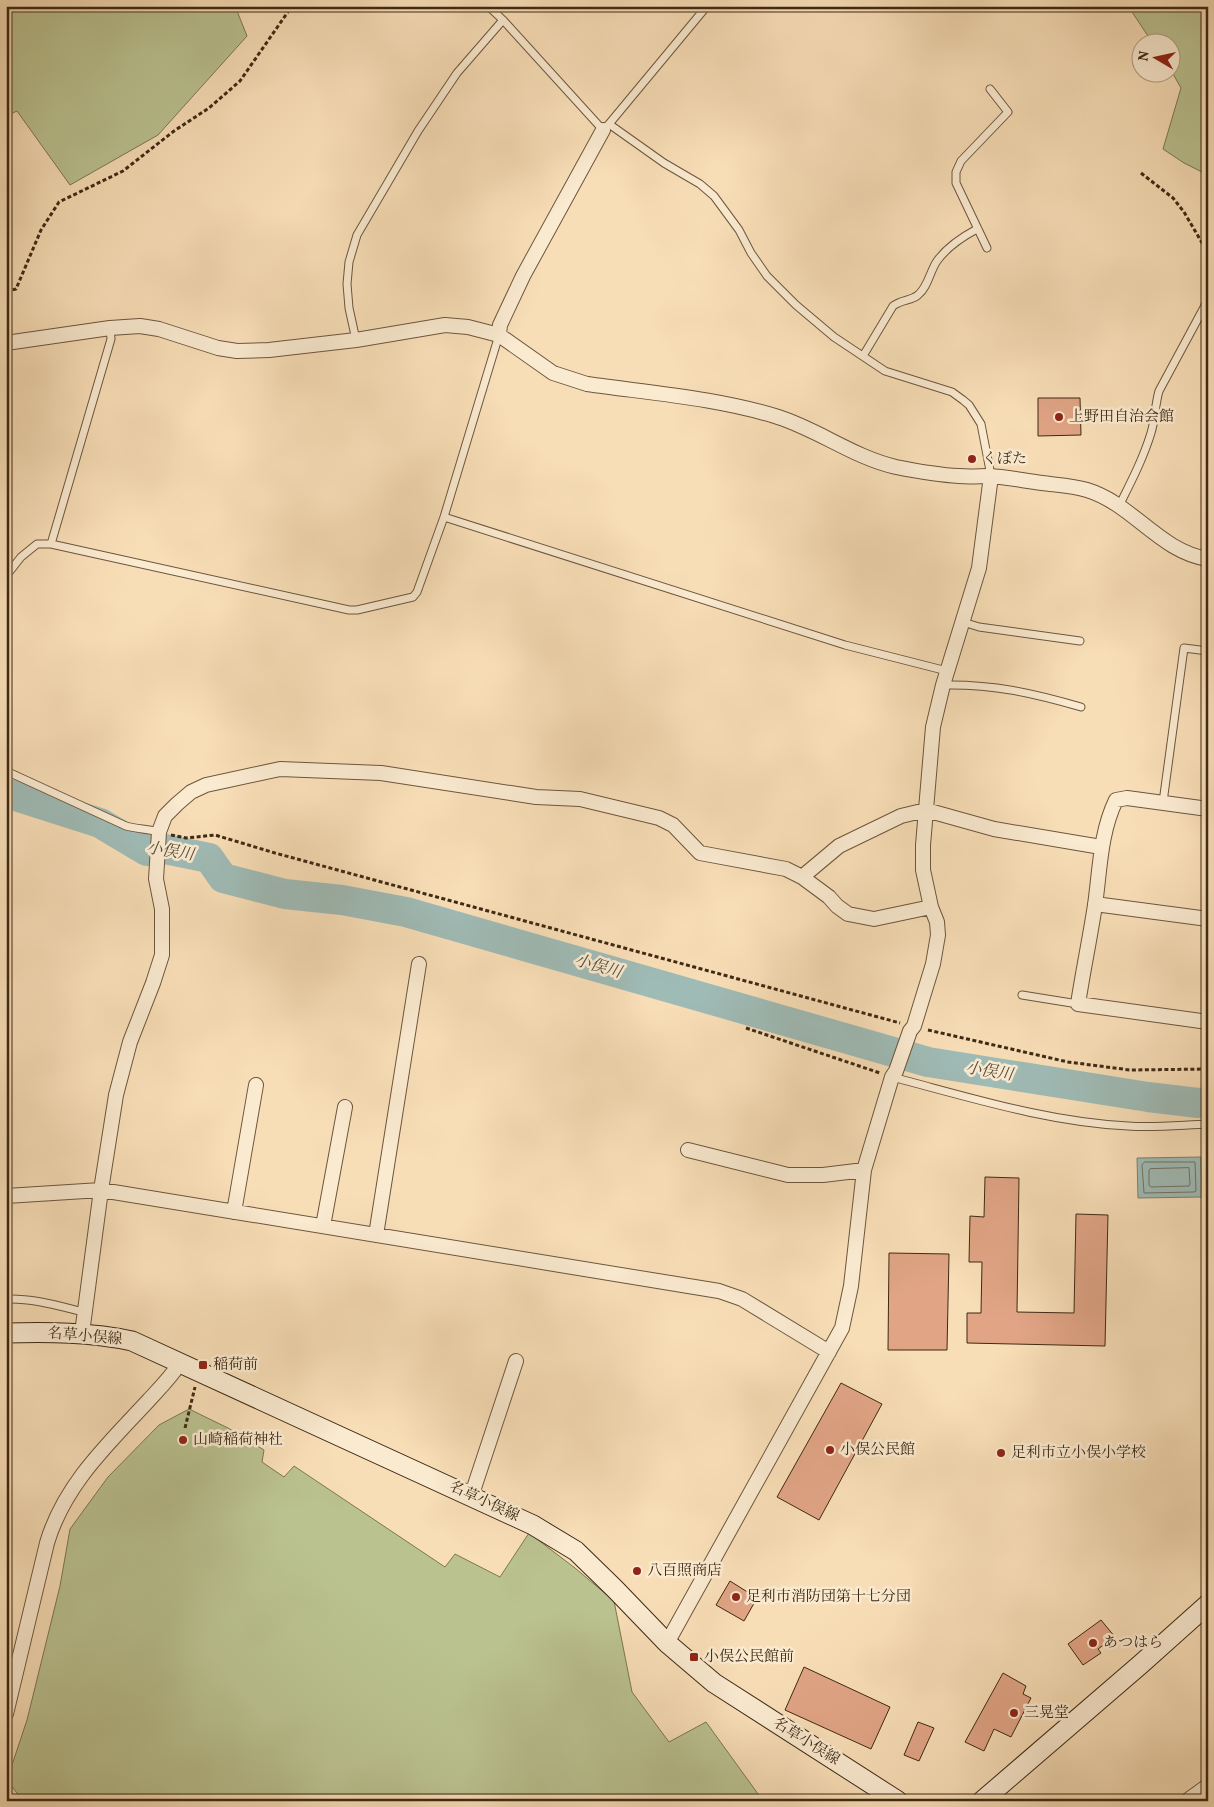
<svg xmlns="http://www.w3.org/2000/svg" width="1214" height="1807" font-family="Vollkorn,'Noto Serif JP',serif">
<style>
.green{fill:#bac290;stroke:#7c7652}
.water{fill:#9fbbb6;stroke:#788175}
.lines{fill:none;stroke-linecap:round;stroke-linejoin:round}
.shore{stroke:#6e7265;stroke-width:1}
.river{stroke:#9fbbb6;stroke-width:30}
.building{fill:#e1a586;stroke:#3e2914}
.service-casing{stroke:#6c563d;stroke-width:9}
.minor-casing{stroke:#6c563d;stroke-width:16}
.tertiary-casing{stroke:#6c563d;stroke-width:20}
.secondary-casing{stroke:#3e2914;stroke-width:21}
.path{stroke:#3e2914;stroke-width:3;stroke-dasharray:4 2.5;stroke-linecap:butt}
.service{stroke:#faead0;stroke-width:7}
.minor{stroke:#faead0;stroke-width:14}
.tertiary{stroke:#faead0;stroke-width:18}
.secondary{stroke:#faead0;stroke-width:19}
.poi-dot{fill:#8f2418;stroke:#faead0;stroke-width:2}
.labels{text-anchor:middle;dominant-baseline:central;stroke-width:5;stroke-linejoin:round;paint-order:stroke}
.poi-label{font-size:15px;fill:#3e2914;stroke:#faead0;text-anchor:start}
.street-label{font-size:15px;fill:#3e2914;stroke:#faead0}
.water-label{font-size:16px;font-style:italic;fill:#564e3c;stroke:#faead0}
</style>
<rect width="100%" height="100%" fill="#f8deb7"/>
<filter id="stains"><feTurbulence type="fractalNoise" baseFrequency=".004" numOctaves="4"/><feColorMatrix values="0 0 0 0 .2 0 0 0 0 .09 0 0 0 0 .02 0 0 0 .5 -.17"/></filter>
<radialGradient id="worn" r=".72"><stop offset=".6" stop-color="#630" stop-opacity="0"/><stop offset="1" stop-color="#630" stop-opacity=".3"/></radialGradient>
<path class="green" d="M6 6H235L247 36 158 135 70 185 17 111 6 116Z
M1128 6H1208V175L1184 163 1163 149 1181 88 1172 72V42H1152Z
M189 1409 228 1428 264 1450 262 1462 284 1477 294 1466 445 1567 455 1554 500 1577 529 1533 575 1568 614 1601 632 1692 669 1742 706 1722 761 1798 853 1799V1801H23L7 1780 27 1720 60 1586 70 1529 108 1477 159 1425Z"/>
<path class="water" d="M1201 1157 1202 1197 1138 1198 1137 1158Z"/>
<g class="lines">
<path class="shore" d="M1145 1162H1195L1196 1191 1194 1192 1144 1193 1142 1165Z
M1189 1168 1190 1184 1189 1186 1151 1187 1149 1185V1171L1150 1169Z"/>
<path class="river" d="M6 793 100 823 147 851 165 849 209 858 223 878 285 894 342 900 406 912 928 1062 1148 1097 1198 1103 1208 1102"/>
</g>
<path class="building" d="M1038 398H1080L1081 435 1038 436Z
M985 1177 1019 1178 1017 1312 1074 1313 1076 1214 1108 1215 1105 1346 967 1343V1313H981L982 1262H969L970 1216 984 1217Z
M889 1253 949 1254 947 1350H888Z
M841 1383 882 1404 819 1520 777 1497Z
M730 1581 757 1598 744 1621 716 1605Z
M1101 1620 1115 1637 1098 1649 1101 1653 1083 1665 1068 1644Z
M804 1667 890 1707 871 1749 785 1710Z
M1003 1673 1026 1686 1023 1694 1031 1698 1011 1737 994 1729 984 1751 965 1742Z
M918 1722 934 1728 919 1761 904 1755Z"/>
<g class="lines">
<g class="service-casing">
<path id="service" d="M488 6 503 20 603 130 609 124 707 6
M609 124 664 163 700 184 714 196 739 230 751 253 767 276 796 305 834 337 885 371 952 392 963 400 969 405 981 424 991 476
M987 248 956 183V172L961 161 1008 112 990 89
M356 340 349 308 347 284 349 262 357 235 418 131 457 73 503 20
M863 356 893 306C902 299 911 301 918 295 928 287 930 271 937 261 947 247 962 237 977 229
M1119 506C1131 482 1143 459 1151 433 1155 420 1155 405 1159 391L1208 300
M444 517 845 645 947 671
M51 544 111 339 110 328
M6 576 21 557 37 544H51L349 610H357L413 597 417 592 444 517 499 335
M963 622 979 627 1080 641
M943 685C993 684 1033 693 1081 707
M6 771 126 826C137 829 148 829 159 832
M1163 802 1184 648 1208 651
M1022 995 1078 1004
M892 1077C969 1097 1047 1122 1128 1126 1154 1128 1181 1125 1208 1124
M6 1299C33 1298 59 1306 84 1312"/>
</g>
<g class="minor-casing">
<path id="minor" d="M499 335 500 325 523 276 603 130
M6 343 110 328 140 326 159 329 218 348 237 351 269 350 356 340 445 325 468 327 499 335 553 373 587 384C650 393 718 398 778 417 819 430 853 457 896 467 916 471 938 475 959 476 970 477 980 476 990 476 1007 477 1025 481 1042 483 1057 485 1073 486 1087 490 1133 504 1160 552 1208 559
M1208 809 1127 798 1116 800C1100 833 1100 870 1095 905 1090 938 1083 971 1078 1004L1208 1022
M802 877 839 846 901 816 926 810 994 829 1101 847
M1095 904 1208 919
M688 1150 788 1175H823L864 1170
M6 1196 101 1190 719 1291 742 1299 829 1352
M234 1212 256 1085
M323 1226 345 1107
M376 1235 419 964
M82 1333 101 1190 116 1095 130 1042 153 983 162 955V909L156 879 159 832 165 816 177 804 191 792 206 785 280 769 381 773 536 797 580 799 659 818 673 825 700 853 786 869 802 877 829 897 837 906 848 914 874 919 931 907
M471 1497 516 1361
M667 1643 842 1328 851 1286 864 1170 892 1077 896 1071 910 1031 914 1026 933 964 938 935 937 922 931 907 923 870V845L933 727 943 685 979 568 991 476
M6 1714 47 1543C64 1485 108 1444 148 1401 159 1389 171 1377 180 1363"/>
</g>
<g class="tertiary-casing">
<path id="tertiary" d="M1190 1801 1208 1788"/>
</g>
<g class="secondary-casing">
<path id="secondary" d="M6 1333C49 1332 91 1332 132 1341L533 1525 576 1551 615 1589 667 1643 714 1683 898 1801
M982 1801 1141 1664 1208 1604"/>
</g>
<path class="path" d="M1141 173 1173 198 1184 212 1208 253
M6 291 16 289 41 230 59 202 123 171 174 131 209 108 240 81 292 6
M171 835 186 838 215 835 275 853 900 1023
M746 1028 880 1073
M928 1030 1068 1062 1130 1070 1208 1069
M185 1428 195 1387"/>
<use href="#service" class="service"/>
<use href="#minor" class="minor"/>
<use href="#tertiary" class="tertiary"/>
<use href="#secondary" class="secondary"/>
</g>
<g class="poi-dot">
<circle cx="1059" cy="417" r="5"/>
<circle cx="972" cy="459" r="5"/>
<rect x="198" y="1360" width="10" height="10" rx="2.5"/>
<circle cx="183" cy="1440" r="5"/>
<circle cx="830" cy="1450" r="5"/>
<circle cx="1001" cy="1453" r="5"/>
<circle cx="637" cy="1571" r="5"/>
<circle cx="736" cy="1597" r="5"/>
<circle cx="1093" cy="1643" r="5"/>
<rect x="689" y="1652" width="10" height="10" rx="2.5"/>
<circle cx="1014" cy="1713" r="5"/>
</g>
<g class="labels">
<g class="poi-label">
<text x="1069" y="417">上野田自治会館</text>
<text x="982" y="459">くぼた</text>
<text x="213" y="1365">稲荷前</text>
<text x="193" y="1440">山崎稲荷神社</text>
<text x="840" y="1450">小俣公民館</text>
<text x="1011" y="1453">足利市立小俣小学校</text>
<text x="647" y="1571">八百照商店</text>
<text x="746" y="1597">足利市消防団第十七分団</text>
<text x="1103" y="1643">あつはら</text>
<text x="704" y="1657">小俣公民館前</text>
<text x="1024" y="1713">三晃堂</text>
</g>
<g class="street-label">
<text transform="translate(85 1337) rotate(5)">名草小俣線</text>
<text transform="translate(484 1502) rotate(25)">名草小俣線</text>
<text transform="translate(806 1742) rotate(32)">名草小俣線</text>
</g>
<g class="water-label">
<text transform="translate(170 852) rotate(9)">小俣川</text>
<text transform="translate(598 967) rotate(16)">小俣川</text>
<text transform="translate(989 1072) rotate(9)">小俣川</text>
</g>
</g>
<rect width="1214" height="1807" fill="none" stroke="#f8deb7" stroke-width="25"/>
<rect x="8" y="8" width="1199" height="1792" fill="none" stroke="#3e2914" stroke-width="2.5"/>
<rect x="12" y="12" width="1189" height="1782" fill="none" stroke="#3e2914"/>
<g transform="translate(1156 58) rotate(279)"><circle r="24" fill="#faead0" stroke="#af9d85"/>
<path d="M0-4L9 19L0 12L-9 19Z" fill="#8f2418"/>
<text y="-8" font-size="14" font-weight="bold" text-anchor="middle" fill="#3e2914">N</text>
</g>
<rect width="100%" height="100%" filter="url(#stains)"/>
<rect width="100%" height="100%" fill="url(#worn)"/>
</svg>
